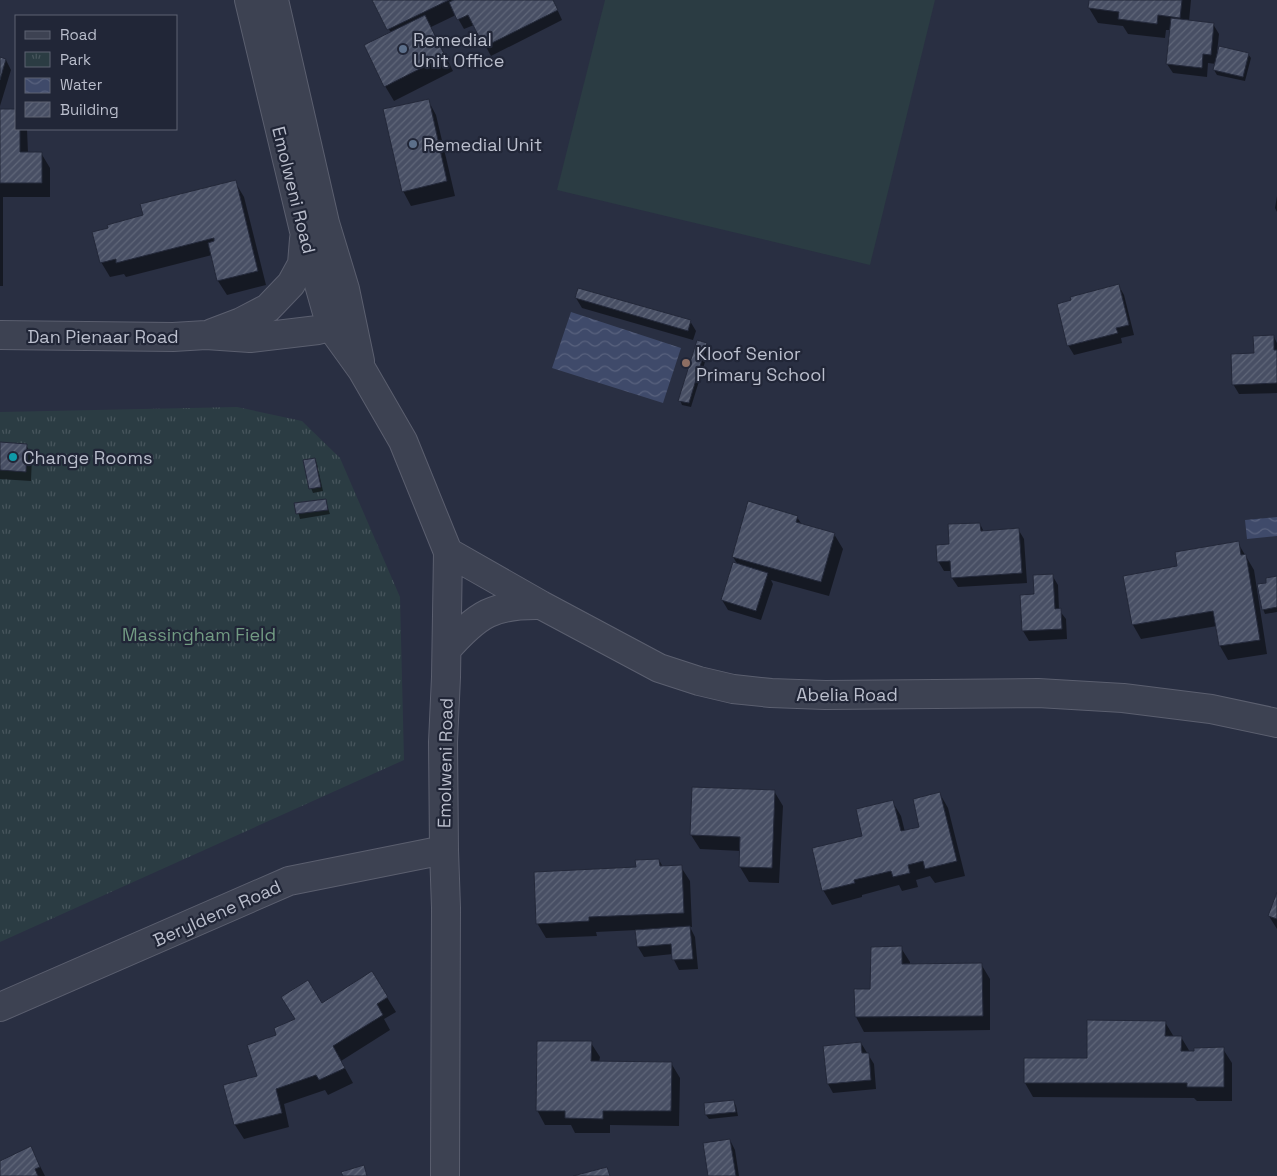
<svg xmlns="http://www.w3.org/2000/svg" width="1277" height="1176" font-family="'Space Grotesk',sans-serif">
<style>
.green{fill:#2b3c43}
.park{fill:url(#park-tufts)}
.water{fill:url(#water-waves)}
.shadow{fill:#0007}
.building{fill:url(#building-hatch);stroke:#232839}
.lines{fill:none;stroke-linecap:round;stroke-linejoin:round}
.minor-casing{stroke:#5b5f6f;stroke-width:30}
.minor{stroke:#3d4252;stroke-width:28}
.service-dot{fill:#5c6f8a;stroke:#212637;stroke-width:2}
.education-dot{fill:#8d6e63;stroke:#212637;stroke-width:2}
.culture-dot{fill:#0f9aa8;stroke:#212637;stroke-width:2}
.labels{text-anchor:middle;dominant-baseline:central;stroke-width:4.5;stroke-linejoin:round;paint-order:stroke}
.poi-label{font-size:18px;fill:#babecc;stroke:#212637;text-anchor:start}
.street-label{font-size:18px;fill:#babecc;stroke:#212637}
.park-label{font-size:18px;fill:#729b83;stroke:#212637}
</style>
<defs>
<pattern id="park-tufts" width="24" height="20" patternUnits="userSpaceOnUse" patternTransform="scale(1.25)"><rect width="24" height="20" fill="#2b3c43"/><path d="M3 7l-1-3M5 7V3M7 7l1-3M15 17l-1-3M17 17v-4M19 17l1-3" fill="none" stroke="#48565d"/></pattern>
<pattern id="water-waves" width="16" height="10" patternUnits="userSpaceOnUse" patternTransform="scale(1.25)"><rect width="16" height="10" fill="#3f4a6a"/><path d="M0 5q4-4 8 0t8 0" fill="none" stroke="#59627e"/></pattern>
<pattern id="building-hatch" width="6" height="6" patternUnits="userSpaceOnUse" patternTransform="scale(1.25)"><rect width="6" height="6" fill="#484f64"/><path d="M-1 1l2-2M0 6l6-6M5 7l2-2" fill="none" stroke="#606779"/></pattern>
</defs>
<rect width="100%" height="100%" fill="#292f42"/>
<path class="green" d="M605 0H935L870 265 557 190Z"/>
<path class="park" d="M237 407 302 421 340 458 400 597 404 760 0 942V412Z"/>
<path class="water" d="M571 312 681 348 663 403 552 368Z
M1277 517V536L1247 539 1245 520Z"/>
<path class="shadow" d="M374 0H553L562 20 491 56 474 25 464 29 456 15 431 27 453 71 394 101 385 86 391 33Z
M1090 0H1191L1189 21 1213 24 1219 34 1217 53 1248 54 1251 58 1245 81 1217 75 1214 70 1216 64 1208 63 1207 77 1173 73 1167 64 1171 30H1166L1165 38 1128 34 1123 26 1098 23 1089 8Z
M0 58 6 60 11 70 0 106Z
M428 100 436 115 455 196 411 206 403 191Z
M16 110V129H27L28 153H41L50 168V197H3V286H0V111Z
M235 182 244 197 266 285 227 295 218 281 212 255 126 277 124 274 110 277 101 262 145 216Z
M1277 196V212L1275 208Z
M1119 286 1124 295 1134 335 1121 338 1122 343 1074 355 1068 345Z
M576 298 690 321 696 331 693 340 582 308Z
M1274 337 1277 343V393L1239 394 1233 384 1255 354Z
M706 344 709 349 691 407 682 405 680 400Z
M0 444 26 445 32 455 31 481 0 479Z
M315 459 317 464 323 491 313 493 311 488Z
M325 500 330 514 300 519 296 504Z
M797 517 802 525 834 534 843 549 829 596 771 580 773 584 761 620 728 610 722 600 738 565 733 557Z
M980 524 984 532 1018 529 1024 539 1027 583 958 587 952 578V571H944L938 561 950 545Z
M1238 543 1254 570 1267 654 1228 660 1220 646 1217 626 1141 639 1133 625 1179 567Z
M1052 575 1058 585 1059 610 1066 619 1067 639 1029 641 1023 631 1022 596 1036 595Z
M1277 577V612L1265 614 1263 609 1268 584Z
M774 791 783 806 779 883 749 882 740 867 741 851 700 849 691 835Z
M940 794 948 808 965 876 935 883 930 876 916 880 918 887 902 891 899 885 862 895V897L832 905 823 890 892 801 901 816 905 832 921 828Z
M659 860 663 867H681L690 881 692 927H690L695 937 698 969 679 970 674 960 673 954 644 957 638 947 637 930 596 932 597 936 546 938 537 923 637 868Z
M1277 895V929L1269 916Z
M901 948 910 962V965L981 964 990 979V1030L864 1032 856 1017V990H872Z
M372 973 396 1012 384 1019 390 1030 341 1061 353 1083 328 1095 325 1090 284 1104 289 1127 244 1139 235 1125 277 1036 297 1020Z
M1165 1022 1174 1037H1181L1190 1052 1223 1049 1232 1063V1101H1197L1194 1098 1033 1097 1025 1083 1088 1059Z
M591 1043 600 1057 599 1063H671L680 1078 679 1126 610 1125V1133H575L571 1125H545L537 1110Z
M861 1043 874 1064 876 1089 833 1093 828 1084Z
M734 1102 736 1106 738 1116 709 1119 706 1115 705 1105Z
M730 1140 735 1150 739 1176H709Z
M31 1148 45 1176H0V1162Z"/>
<path class="building" d="M372 0H449L387 30Z
M454 0H553L558 10 484 47 468 15 457 20 449 2Z
M1089 0H1182L1180 18 1158 15 1157 24 1118 19 1119 12 1088 8Z
M425 15 445 56 384 87 364 45Z
M1171 18 1214 23 1211 55 1203 54 1202 68 1166 64Z
M1219 46 1249 53 1243 77 1213 70Z
M0 57 6 59 0 80Z
M429 99 447 181 402 192 383 109Z
M0 109H16V129H20V152H42V183H0Z
M236 180 258 271 217 281 208 243 214 241V238L116 263V259L100 263 92 232 108 228 107 225 143 215 140 204Z
M1119 284 1129 325 1116 328 1118 333 1067 346 1057 304 1071 300 1070 297Z
M578 288 691 320 688 331 575 298Z
M1274 335V350H1277V383L1232 385 1231 354 1254 353 1253 336Z
M697 340 707 343 689 403 678 401Z
M0 442 27 444 26 472 0 470Z
M315 458 321 487 309 489 303 460Z
M326 499 328 510 296 514 294 503Z
M748 501 798 516 796 522 835 533 821 582 732 557Z
M980 523 981 531 1019 528 1022 573 951 578 950 561 937 562 936 545 949 544 948 524Z
M1239 541 1241 555 1246 554 1260 640 1219 646 1213 611 1132 625 1123 576 1177 566 1175 552Z
M733 562 768 573 756 611 721 600Z
M1053 574 1055 609 1061 608 1062 629 1022 631 1020 595 1034 594 1033 575Z
M1277 576V607L1262 610 1257 584 1266 583V578Z
M692 787 775 790 772 868 739 867 740 837 690 835Z
M940 792 957 861 925 869 923 861 908 865 910 873 893 877 891 871 854 880 855 883 822 891 812 848 862 836 856 809 893 800 901 831 919 827 913 799Z
M659 859 660 866 682 865 684 913 589 917V921L536 924 534 872 636 867 635 860Z
M1277 892V919L1268 916Z
M690 926 693 959 672 960 671 944 637 947 635 930Z
M902 946V964L982 963 983 1016 855 1017 854 989H870L871 947Z
M372 971 388 997 377 1004 383 1015 333 1046 345 1068 319 1080 316 1075 276 1089 282 1113 234 1125 223 1085 257 1076 247 1045 276 1035 274 1028 295 1019 281 997 308 980 322 1003Z
M1087 1020 1166 1021 1165 1036H1182L1181 1051H1194V1048L1224 1047V1087H1187V1083H1024V1058H1087Z
M537 1041H592L591 1061 672 1062 671 1111H603V1119L565 1118V1111H536Z
M861 1042 862 1053H869L871 1080 827 1084 823 1046Z
M734 1100 736 1112 705 1115 704 1103Z
M730 1139 736 1176H708L703 1143Z
M31 1146 40 1167 35 1169 38 1176H0V1161Z
M364 1165 367 1176H343L341 1172Z
M607 1167 610 1176H573Z"/>
<g class="lines">
<g class="minor-casing">
<path id="minor" d="M249 0 305 235 331 327 362 370 403 441 448 552 446 677 443 742 444 850 446 908 445 1176
M274 0 325 223 345 289 360 361
M212 333 241 322 268 308 291 284 302 264 304 239
M0 335 173 337 206 335 250 338 318 330 349 322
M448 552 541 605 659 668 699 681 733 689 771 693 825 695 1038 693 1123 698 1211 709 1277 723
M447 649C478 614 493 604 541 605
M0 1007 289 881 444 850"/>
</g>
<use href="#minor" class="minor"/>
</g>
<g class="service-dot">
<circle cx="403" cy="49" r="5"/>
<circle cx="413" cy="144" r="5"/>
</g>
<circle class="education-dot" cx="686" cy="363" r="5"/>
<circle class="culture-dot" cx="13" cy="457" r="5"/>
<g class="labels">
<g class="poi-label">
<text x="413" y="39">Remedial<tspan x="413" dy="21">Unit Office</tspan></text>
<text x="423" y="144">Remedial Unit</text>
<text x="696" y="353">Kloof Senior<tspan x="696" dy="21">Primary School</tspan></text>
<text x="23" y="457">Change Rooms</text>
</g>
<g class="street-label">
<text transform="translate(294 190) rotate(76)">Emolweni Road</text>
<text x="103" y="336">Dan Pienaar Road</text>
<text x="847" y="694">Abelia Road</text>
<text transform="translate(445 763) rotate(-89)">Emolweni Road</text>
<text transform="translate(217 913) rotate(-24)">Beryldene Road</text>
</g>
<g class="park-label">
<text x="199" y="634">Massingham Field</text>
</g>
</g>
<rect x="15" y="15" width="162" height="115" fill="#212637" stroke="#5e6373"/>
<rect x="25" y="31" width="25" height="8" fill="#3d4252" stroke="#5e6373"/>
<text x="60" y="40" font-size="15" fill="#babecc">Road</text>
<rect x="25" y="52" width="25" height="15" fill="url(#park-tufts)" stroke="#5e6373"/>
<text x="60" y="65" font-size="15" fill="#babecc">Park</text>
<rect x="25" y="78" width="25" height="15" fill="url(#water-waves)" stroke="#5e6373"/>
<text x="60" y="90" font-size="15" fill="#babecc">Water</text>
<rect x="25" y="102" width="25" height="15" fill="url(#building-hatch)" stroke="#5e6373"/>
<text x="60" y="115" font-size="15" fill="#babecc">Building</text>
</svg>
